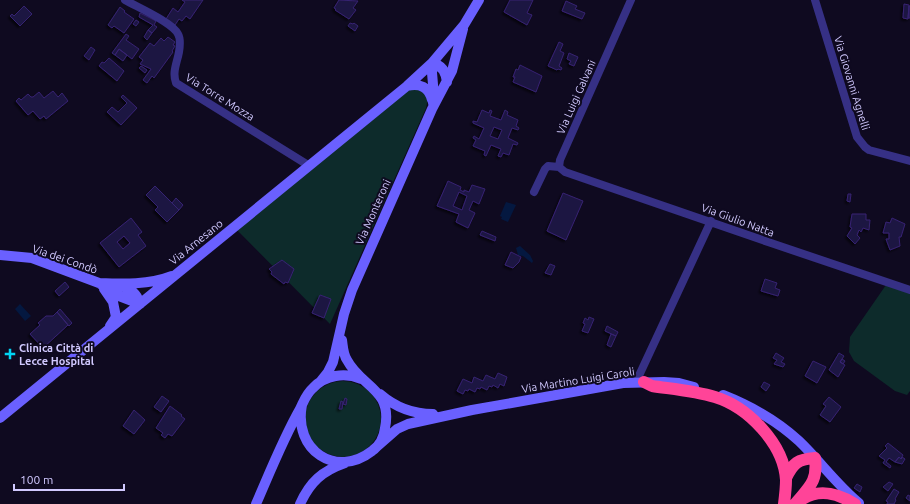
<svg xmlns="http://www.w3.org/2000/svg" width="910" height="504" font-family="Ubuntu,sans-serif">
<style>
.green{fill:#0d2b2b}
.water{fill:#041840}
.building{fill:#1f1443;stroke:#362372;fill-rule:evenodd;filter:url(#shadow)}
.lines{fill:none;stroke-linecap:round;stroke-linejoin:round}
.street{stroke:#363085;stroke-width:8}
.secondary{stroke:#6a60ff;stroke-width:10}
.highway{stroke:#ff4498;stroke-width:12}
.poi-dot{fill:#00d4f4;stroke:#0f0a20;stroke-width:1.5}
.labels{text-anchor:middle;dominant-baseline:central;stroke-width:4;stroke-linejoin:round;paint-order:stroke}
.street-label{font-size:11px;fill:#d1c9ff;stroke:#0f0a20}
.poi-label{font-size:11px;font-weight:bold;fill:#d1c9ff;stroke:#0f0a20;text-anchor:start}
</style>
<defs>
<filter id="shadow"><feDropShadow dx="-2" dy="2" stdDeviation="1" flood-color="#0009"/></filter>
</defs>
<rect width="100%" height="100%" fill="#0f0a20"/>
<path class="green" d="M421 88 428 98 426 108 330 324 236 229 409 89Z
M886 285 910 293V391L907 395 895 391 854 361 849 352 850 337Z
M305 419a38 38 0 1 1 76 0a38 38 0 1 1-76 0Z"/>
<path class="water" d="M506 202 516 205 508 222 501 219 502 217 500 216Z
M520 246 530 255 533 261 532 263 523 256 518 255 516 248Z
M20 304 31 316 25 321 15 309Z"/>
<path class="building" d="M182 0H203L190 19 186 16 182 21 179 19 175 25 166 19 173 8 178 12 185 2Z
M339 0 358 1 353 8 356 10 349 19 335 10 336 9 334 8Z
M510 0H533L527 13 532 15 527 25 504 12Z
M566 1 577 6 575 9 585 13 582 19 562 11Z
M904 4 909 5 908 19 903 18Z
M24 6 32 14 20 26 10 16 12 14 14 16Z
M909 6H910V18H908Z
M120 7 125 11 124 12 134 19 124 33 114 26 112 28 108 25Z
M140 13 156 21 154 25 157 27 152 33 148 30 153 25 139 17Z
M136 20 139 22 136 26 133 24Z
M350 23 353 24 354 23 358 26 355 31 348 26Z
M148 30 152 33 147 40 144 37Z
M126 34 129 36 126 40 139 49 132 59 119 49 115 55 112 53Z
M168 37 175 42 173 45 175 46 172 51 173 52 154 78 152 76 147 83 143 80 151 69 140 64 143 60 139 57 150 43 154 46 161 38 164 41Z
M559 42 563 44 560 51 564 53 559 66 562 68 561 70 558 69 557 70 548 66Z
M91 47 95 50 89 60 84 56Z
M119 49 127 55 123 61 115 55Z
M569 53 578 57 574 66 569 64 571 61 567 59Z
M109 58 124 71 117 81 99 66 102 62 104 63Z
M520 65 542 76 536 92 513 82 515 77H513L516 69 518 70Z
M141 66 147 70 145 73 139 68Z
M53 91 58 97 62 93 68 101 46 119 44 116 40 119 33 111 28 115 16 101 19 98 21 100 28 94 31 97H33L39 92 44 98Z
M123 95 137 108 121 125 107 112 112 107 118 112 127 103 121 97Z
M482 110 489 113 490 110 492 111 490 116 501 120 505 110 508 112 507 115 518 120 516 126 519 128 518 130 512 128 508 138 518 143 517 145 513 144 509 155 503 153 501 157 498 156 501 149 491 145 486 156 484 155 485 151 473 146 476 140 473 138 474 136 479 139 484 128 473 123V121L477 122ZM494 127 502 130 498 139 490 136Z
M448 181 461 187 460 190 464 192V190L469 192 472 185 485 189 479 204 473 201 469 210 475 213 468 228 456 222 459 214 437 206ZM459 192 467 196 462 210 453 206Z
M155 186 179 210 167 222 155 210 158 207 146 195Z
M563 193 583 201 566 240 547 231Z
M848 194H851L850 202 847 201Z
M176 198 183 205 179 210 172 203Z
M852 214H866V220H870L869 230 863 228 861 232 859 230 857 235 860 238 855 244 847 236 852 228 850 227Z
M131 218 142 232 138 235 146 246 119 267 100 243ZM124 236 130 243 123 249 117 242Z
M892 218 905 224 901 237H899L900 246 890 250 886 239H889V233H883L886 222 890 223Z
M482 231 496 237 495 241 480 235Z
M511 252 521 257 519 262 513 268 505 265Z
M282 260 294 269 288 283 285 282 284 284 271 274 272 272 269 269Z
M550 264 555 266 551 275 545 273Z
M765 279 777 283 775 288 780 290 778 296 761 291Z
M65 282 69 287 59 296 55 291Z
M320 295 331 299 324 318 312 313Z
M60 309 72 323 69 326 57 312Z
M57 312 68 325 43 348 30 334 40 325 38 323 46 316H53Z
M589 317 594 319 588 333 582 331 585 324 583 323 585 318 588 320Z
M607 326 618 332 616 336 605 331Z
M611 334 616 336 611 347 607 345Z
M776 353 784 358 781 362 785 364 783 367 774 364 777 360 773 358Z
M839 353 844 356 840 362 845 365 838 377 829 370Z
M842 359 845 361 843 364 840 362Z
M813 361 826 367 817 383 805 376Z
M498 373 507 377 504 386 500 384 498 388 493 385 492 387 489 386 487 390 481 387 480 389 477 388 475 392 469 389 468 391 465 390 463 394 457 391 463 379 472 383 474 377 483 381 486 375 495 379Z
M764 382 770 385 766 391 761 387Z
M162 396 169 401 161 412 154 407Z
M829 397 841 407 830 422 820 415 826 406 823 404Z
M345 398 347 399 346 405 343 404Z
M341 401 343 402 342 409H339Z
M170 406 182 415 181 416 185 419 172 436 168 434 165 438 161 435 163 433 156 428Z
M134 410 145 420 134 434 123 426Z
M888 443 903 455 901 459 899 457 895 462 889 458 886 462 891 466 890 468 883 463 885 460 879 456 887 448 885 446Z
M899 457 901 459 902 457 905 459 902 464 895 462Z
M889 482 893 484 888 491 883 487Z
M857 484 862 487 860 492 854 488Z
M894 489 899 492 895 499 896 500 894 504H887L888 502 886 501Z
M908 495 910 496V501L906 498Z"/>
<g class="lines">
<path class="street" d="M125 0C137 7 172 22 178 34 181 39 180 46 179 52 177 63 172 72 176 83L308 165
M815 0 857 137 865 147 869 150 910 161
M559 167 565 172 771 243 910 290
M534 192 545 169 548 166 559 167 560 160 631 0
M636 382 711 221"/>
<path class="secondary" d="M432 63C431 77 435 88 433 103
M432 63C442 65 446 72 447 82
M407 86C420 83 429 87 432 100
M0 255 32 258 99 283 119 296 140 304
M99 283C123 284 149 285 172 276
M120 286C131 289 137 293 140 304
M104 289 113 302 116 317 110 326
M320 382 328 372 333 362 344 314 352 290 432 109 452 71 463 29
M380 394C395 407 413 414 433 414
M723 395C751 406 776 420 799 441 820 461 837 485 859 503
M302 405C293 450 336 479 372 451 379 446 384 437 385 428 393 389 361 387 347 360 343 354 343 347 342 340
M0 418 407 86 432 63 464 25 479 0
M373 450 397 429 408 424 472 410 623 383 664 382 679 383 694 387
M256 504C270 472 283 439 300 409 304 401 306 394 313 388 325 375 345 372 361 379
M300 504C310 482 322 471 345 463"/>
<path class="highway" d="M644 382 652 386C672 389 695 391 715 397 748 407 784 444 786 480 786 488 785 496 784 504
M786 478C793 463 798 459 815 458 818 482 809 487 795 504
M801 500C819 488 837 493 855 504"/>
</g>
<path class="poi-dot" d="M8 348h4v4h4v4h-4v4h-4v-4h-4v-4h4z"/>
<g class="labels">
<g class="street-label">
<text transform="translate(852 83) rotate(73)">Via Giovanni Agnelli</text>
<text transform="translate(220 97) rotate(32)">Via Torre Mozza</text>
<text transform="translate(576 97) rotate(-66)">Via Luigi Galvani</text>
<text transform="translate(373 212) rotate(-66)">Via Monteroni</text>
<text transform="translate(738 220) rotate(20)">Via Giulio Natta</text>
<text transform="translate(196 242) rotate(-39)">Via Arnesano</text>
<text transform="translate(65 259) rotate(19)">Via dei Condò</text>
<text transform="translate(578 380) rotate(-9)">Via Martino Luigi Caroli</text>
</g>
<g class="poi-label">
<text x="19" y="348">Clinica Città di<tspan x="19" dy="13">Lecce Hospital</tspan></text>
</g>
</g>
<path d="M14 484v6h110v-6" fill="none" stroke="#d1c9ff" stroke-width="2"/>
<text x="20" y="484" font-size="12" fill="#d1c9ff" stroke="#0f0a20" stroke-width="3" paint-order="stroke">100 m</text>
</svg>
